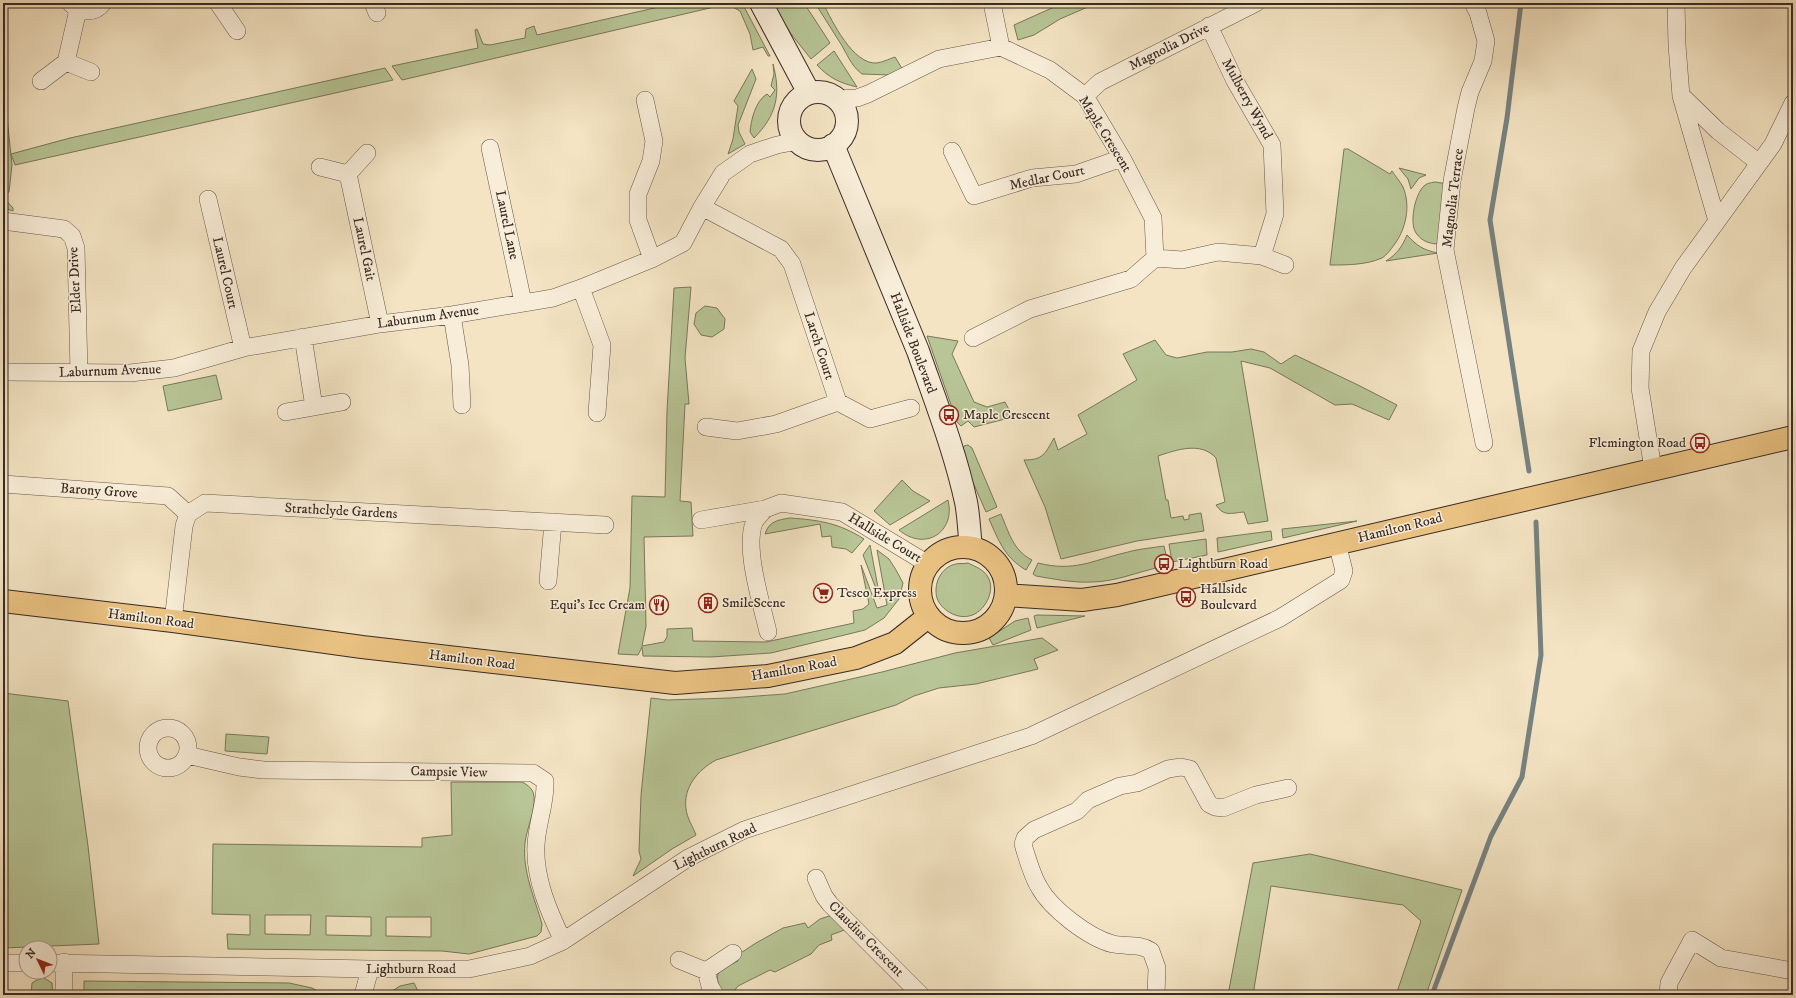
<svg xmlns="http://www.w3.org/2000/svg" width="1796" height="998" font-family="'IM FELL DW Pica',serif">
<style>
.green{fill:#b8c596;stroke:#78785c;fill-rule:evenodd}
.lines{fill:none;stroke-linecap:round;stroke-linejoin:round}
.stream{stroke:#778280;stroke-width:5}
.street-casing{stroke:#68584b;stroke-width:18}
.secondary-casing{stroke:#392a23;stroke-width:24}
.primary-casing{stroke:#392a23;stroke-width:24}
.street{stroke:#f8edd8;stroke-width:17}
.secondary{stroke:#f8edd8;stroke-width:22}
.primary{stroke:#eac282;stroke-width:22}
.labels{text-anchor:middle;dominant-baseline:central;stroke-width:3;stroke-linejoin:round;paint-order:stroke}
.street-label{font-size:14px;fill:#392a23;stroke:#f8edd8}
.poi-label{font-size:14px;fill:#392a23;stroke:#f8edd8;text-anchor:start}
</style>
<rect width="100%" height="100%" fill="#f4e4c3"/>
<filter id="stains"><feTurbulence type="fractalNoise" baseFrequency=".005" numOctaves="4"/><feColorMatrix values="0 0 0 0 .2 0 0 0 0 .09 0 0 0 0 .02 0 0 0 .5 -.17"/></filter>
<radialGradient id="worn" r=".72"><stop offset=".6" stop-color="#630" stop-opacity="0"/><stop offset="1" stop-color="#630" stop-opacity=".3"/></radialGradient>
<path class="green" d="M676 3H742L770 56H768L763 47 753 50 750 34 740 11 727 4 402 80 392 66 478 48 475 30 477 29 483 44 490 45 525 38 526 29 534 26 537 35Z
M770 3H804L830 43 811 59 792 35Z
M815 3H823C832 21 853 65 877 63 883 62 889 59 895 57L903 70 891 75 862 74C850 65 847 53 839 41 831 28 823 16 815 3Z
M1063 3H1097L1060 19 1034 35 1018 40 1014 25Z
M834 51 857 87C840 83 829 78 817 65Z
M773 64C781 94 777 115 754 138L750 132C751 121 755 101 767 94L770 97 775 90 771 86 774 74Z
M385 68 393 80 15 165 11 154 70 138Z
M752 69 756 79 738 125 739 132 745 144 728 154 733 139 738 106 734 101Z
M4 88 12 165 9 192 6 193 4 198 13 208V211L3 208Z
M1344 149H1348L1390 174 1392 171C1395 176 1400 181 1403 187 1411 206 1406 229 1394 245 1391 249 1387 255 1382 258 1366 265 1347 265 1330 265Z
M1399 168 1426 175 1419 178 1411 189 1408 179Z
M1435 182 1448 184 1440 244C1431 244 1422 242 1416 233 1409 223 1415 194 1424 186 1427 183 1430 183 1435 182Z
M1407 235C1417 246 1423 250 1438 253L1386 261C1397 254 1402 247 1407 235Z
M691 287 685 358 689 404H685L680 501 691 502 693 536 644 537 646 626 642 646 664 642 667 637V629L692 628 693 641 766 642 854 623 853 611 863 609 869 604 861 565 877 608 887 605 877 550 889 559 896 570 903 583 899 599 884 618 865 630 771 653 711 657 643 656 642 647 638 655 618 654 630 588 632 496 665 497 667 411 674 288Z
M705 306 717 308 725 319 724 329 712 337 701 335 694 324 696 313Z
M927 336 958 341 952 354 974 402 987 407 1005 402 1013 417 974 427 968 421 961 426 957 422Z
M1155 340 1166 355 1177 358 1207 352H1232L1251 349 1264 352 1281 364 1295 355 1358 385 1397 405 1389 420 1352 404 1335 405 1270 368 1241 361 1268 521 1248 524 1244 512C1231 513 1224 517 1216 505L1225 502 1216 458C1201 441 1176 450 1158 456L1166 500H1168L1171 518 1183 516 1184 520 1189 519V515L1201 513 1204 531 1137 541 1061 559 1045 507 1024 460C1043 460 1045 454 1054 438L1058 450 1087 434 1078 415 1137 380 1123 354Z
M216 375 222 399 168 411 163 386Z
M968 445 972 448 997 507 986 512 960 453 964 446Z
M902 480 913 491 930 501 890 525 874 511Z
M948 500C956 532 925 552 899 530Z
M1001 514C1009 533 1013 550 1032 560L1026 570C1004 557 999 541 989 519Z
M790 518C819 520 839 523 864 539L852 553 846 549 832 547 831 536 822 537 820 524 765 534C769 521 778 520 790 518Z
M1357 521 1283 538 1282 529Z
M1271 531 1272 540 1218 552 1217 538Z
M1206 539 1207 555 1172 562 1169 544Z
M870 545 880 598V599L863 555Z
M1164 546 1167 559 1155 562 1156 568C1135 573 1113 582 1092 582 1073 583 1054 579 1036 576L1033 574 1038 563C1074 572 1091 561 1124 553 1137 549 1151 548 1164 546Z
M968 563C976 567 983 569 988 577 996 590 985 613 969 616 957 619 941 610 937 598 933 584 941 567 956 564 960 563 964 564 968 563Z
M1037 615 1085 616 1037 628 1034 616Z
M1028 618 1031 630 993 645 989 638 1015 621Z
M1042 638 1058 650 1034 659 1038 669 976 684 939 688 914 696 896 705 716 760C698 770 683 787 686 809 687 818 693 827 696 835L672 849 633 876 641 859 639 851 641 795 651 698 667 700 730 698 785 694 882 672 955 653Z
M3 693 68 701 88 846 99 944 3 948V731L8 730 3 702Z
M226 734 269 737 267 754 225 751Z
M451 782H522C526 784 531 787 533 792 538 804 526 830 525 843 522 871 535 899 542 924L541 932 537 936 469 954 442 951 228 949 227 934 250 935V915L212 914 213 844 422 847V838L452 835ZM265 915H311L310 935 265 934ZM326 916 371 917V936L326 935ZM386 917H431V937L386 936Z
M1310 854 1462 890 1426 995H1396L1421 921 1403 905 1271 886 1253 995H1228L1253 863Z
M829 916 833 917 847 929 831 935 832 940 819 945 811 954 775 972 770 970 738 986 731 995H724C712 973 716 971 738 961L736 956 756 943 783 928 805 923 808 928 820 919Z
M44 978 52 983 53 995H31L32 983 37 980Z
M84 981 289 983 312 988 325 995H84Z
M414 983 420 995H386L400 986Z"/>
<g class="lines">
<path class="stream" d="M1521 3 1507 118 1490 220 1529 471
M1432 995 1491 836 1522 777 1541 655 1536 522"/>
<g class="street-casing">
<path id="street" d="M218 3 237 31
M373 3 377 13
M992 3 1001 47
M1473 3 1478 13 1486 41 1483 61 1470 92 1466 108 1452 181 1445 250 1484 443
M1676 3 1677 45 1681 96 1717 221
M71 4C80 13 95 14 103 3
M66 62 91 72
M41 81 66 62 78 10
M1085 96 1100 82 1256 3
M1683 97 1718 131 1759 163
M838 99 857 98 868 94 939 59 1001 47 1050 70 1085 96 1122 158 1153 218 1155 258 1131 279 1030 309 973 338
M645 100 654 141 651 161 638 194V220L652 259
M490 148 523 302
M952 151 974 196 1032 178 1076 174 1122 158
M320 167 348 174 367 153
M348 174 380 324
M208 199 243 348
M702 207 781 249 792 264 838 402 776 424 737 431 706 427
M3 221 64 229 72 236 76 248 79 373
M1262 256 1285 265
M1155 258 1182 260 1218 252 1262 256 1275 214 1272 145 1235 81 1209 26
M581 288 602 345 597 413
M452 315 460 365 462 405
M303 337 314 407
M3 372 130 373 174 368 243 348 380 324 452 315 553 298 581 288 652 259 683 243 702 207 723 173 750 154 777 145 798 141
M838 402 870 419 911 408
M286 412 342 402
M1653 469 1640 388 1641 351 1657 312 1683 268 1773 144 1793 103
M3 484 168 496 188 514
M765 509C762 513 756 518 754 523 744 549 762 605 768 632
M701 520 765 509 781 503 842 512 928 564
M548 581 553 522
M173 621 184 526 188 514 205 503 605 525
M148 748a20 20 0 1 1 40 0a20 20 0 1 1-40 0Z
M187 755 239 767 263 770 533 773 545 781C546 803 537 823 536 845 534 878 549 912 563 941
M816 878 824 896 830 904 921 995
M679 960 706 971 710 986 715 995
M64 962V995
M3 963H26
M50 963 370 969H469L530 956 563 941 688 858 744 830 1031 736 1280 618 1341 580 1344 571 1337 543
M706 971 733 953
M363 995 370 969
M1156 995 1157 968 1151 951C1138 943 1128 947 1113 944 1089 938 1051 909 1039 887 1032 875 1027 858 1023 844L1025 838 1034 830 1077 811 1088 800 1120 786 1137 783 1168 769 1181 767 1190 769 1209 804 1215 807 1223 808 1256 795 1288 788
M1668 995 1669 983 1692 940 1721 958 1793 971"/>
</g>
<g class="secondary-casing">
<path id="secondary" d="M761 3 809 93
M789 121a29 29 0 1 1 58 0a29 29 0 1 1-58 0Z
M833 145 918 351C935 400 955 451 966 502 969 517 969 532 971 547"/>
</g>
<g class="primary-casing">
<path id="primary" d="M920 590a43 43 0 1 1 86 0a43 43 0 1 1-86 0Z
M1006 595 1082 600 1117 595 1793 437
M3 601 173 621 362 647 675 683 768 676 856 658 895 643 929 616"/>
</g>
<use href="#street" class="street"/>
<use href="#secondary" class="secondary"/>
<use href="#primary" class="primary"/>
</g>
<defs>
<g id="bus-ring" transform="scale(1)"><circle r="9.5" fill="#f8edd8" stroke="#8f2418" stroke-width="1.5"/><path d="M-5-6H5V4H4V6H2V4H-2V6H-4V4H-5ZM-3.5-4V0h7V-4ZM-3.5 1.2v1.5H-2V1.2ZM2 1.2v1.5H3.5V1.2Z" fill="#8f2418"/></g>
<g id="supermarket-ring" transform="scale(1)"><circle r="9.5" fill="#f8edd8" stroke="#8f2418" stroke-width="1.5"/><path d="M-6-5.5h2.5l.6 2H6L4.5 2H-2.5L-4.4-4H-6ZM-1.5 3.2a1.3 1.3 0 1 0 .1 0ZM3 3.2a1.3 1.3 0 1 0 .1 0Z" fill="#8f2418"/></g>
<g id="building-ring" transform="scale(1)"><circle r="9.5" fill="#f8edd8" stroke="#8f2418" stroke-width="1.5"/><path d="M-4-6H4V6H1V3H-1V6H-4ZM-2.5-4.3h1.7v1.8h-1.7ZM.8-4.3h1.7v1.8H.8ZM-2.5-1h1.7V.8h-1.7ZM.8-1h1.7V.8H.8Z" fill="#8f2418"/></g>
<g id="restaurant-ring" transform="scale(1)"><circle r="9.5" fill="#f8edd8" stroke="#8f2418" stroke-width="1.5"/><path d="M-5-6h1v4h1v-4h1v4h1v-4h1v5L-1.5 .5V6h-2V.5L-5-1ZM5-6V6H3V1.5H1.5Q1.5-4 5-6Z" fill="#8f2418"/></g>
</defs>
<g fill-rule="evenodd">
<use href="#bus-ring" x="949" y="415"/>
<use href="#bus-ring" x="1700" y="443"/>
<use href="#bus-ring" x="1164" y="564"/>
<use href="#supermarket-ring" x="823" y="593"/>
<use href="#bus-ring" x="1186" y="597"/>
<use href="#building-ring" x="708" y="603"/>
<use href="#restaurant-ring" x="659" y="605"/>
</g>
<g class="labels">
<g class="street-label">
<text transform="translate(1169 47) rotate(-27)">Magnolia Drive</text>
<text transform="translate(1247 99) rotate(61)">Mulberry Wynd</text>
<text transform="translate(1105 134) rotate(58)">Maple Crescent</text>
<text transform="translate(1047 178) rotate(-12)">Medlar Court</text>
<text transform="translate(1453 198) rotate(-83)">Magnolia Terrace</text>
<text transform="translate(507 225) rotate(78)">Laurel Lane</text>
<text transform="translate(364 249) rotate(78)">Laurel Gait</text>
<text transform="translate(225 273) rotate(77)">Laurel Court</text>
<text transform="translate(75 280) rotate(-93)">Elder Drive</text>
<text transform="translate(428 317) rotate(-8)">Laburnum Avenue</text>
<text transform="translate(913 343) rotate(69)">Hallside Boulevard</text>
<text transform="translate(819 346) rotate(72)">Larch Court</text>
<text transform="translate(110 371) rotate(-2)">Laburnum Avenue</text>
<text transform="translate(99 491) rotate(4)">Barony Grove</text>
<text transform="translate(341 511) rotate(3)">Strathclyde Gardens</text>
<text transform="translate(1400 528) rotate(-14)">Hamilton Road</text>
<text transform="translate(885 538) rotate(31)">Hallside Court</text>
<text transform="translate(151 619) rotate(7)">Hamilton Road</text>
<text transform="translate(472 660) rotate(7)">Hamilton Road</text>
<text transform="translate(794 669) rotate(-10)">Hamilton Road</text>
<text transform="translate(449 772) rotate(1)">Campsie View</text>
<text transform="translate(715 847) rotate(-26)">Lightburn Road</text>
<text transform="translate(866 939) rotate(45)">Claudius Crescent</text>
<text x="411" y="969">Lightburn Road</text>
</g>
<g class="poi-label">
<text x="963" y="415">Maple Crescent</text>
<text x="1686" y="443" text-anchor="end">Flemington Road</text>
<text x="1178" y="564">Lightburn Road</text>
<text x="1200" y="589">Hallside<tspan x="1200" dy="16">Boulevard</tspan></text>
<text x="837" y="593">Tesco Express</text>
<text x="722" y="603">SmileScene</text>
<text x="645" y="605" text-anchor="end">Equi's Ice Cream</text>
</g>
</g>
<rect width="1796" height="998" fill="none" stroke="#f4e4c3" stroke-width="16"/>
<rect x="4" y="4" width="1788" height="990" fill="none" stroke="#392a23" stroke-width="2"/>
<rect x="8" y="8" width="1780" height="982" fill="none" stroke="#392a23"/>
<g transform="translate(38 960) rotate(313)"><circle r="19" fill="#f8edd8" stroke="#ac9f90"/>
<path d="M0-3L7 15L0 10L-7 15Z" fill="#8f2418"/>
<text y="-6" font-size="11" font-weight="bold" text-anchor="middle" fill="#392a23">N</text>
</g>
<rect width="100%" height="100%" filter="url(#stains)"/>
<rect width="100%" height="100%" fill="url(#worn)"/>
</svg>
